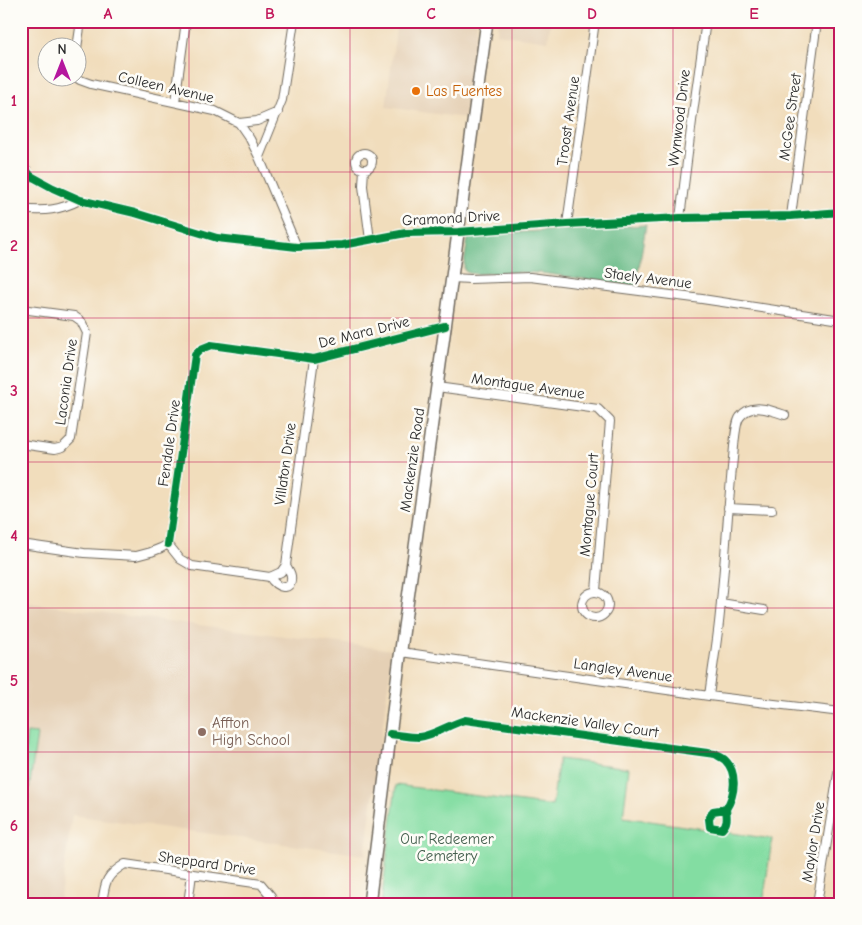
<svg xmlns="http://www.w3.org/2000/svg" width="862" height="925" font-family="'Comic Neue',sans-serif">
<style>
.built{fill:#e5d0b5}
.green{fill:#83dda2;stroke:#578466}
.forest{fill:#6abc88;stroke:#4a745a}
.lines{fill:none;stroke-linecap:round;stroke-linejoin:round}
.minor-casing{stroke:#70695e;stroke-width:10}
.tertiary-casing{stroke:#70695e;stroke-width:12}
.secondary-casing{stroke:#70695e;stroke-width:14}
.minor{stroke:#fff;stroke-width:8}
.tertiary{stroke:#fff;stroke-width:10}
.secondary{stroke:#fff;stroke-width:11}
.cycleway-casing{stroke:#fdfcf7;stroke-width:11}
.cycleway{stroke:#00873e;stroke-width:8}
.grid{fill:none;stroke:#c2185b;stroke-width:1;stroke-opacity:0.55}
.food-dot{fill:#e8710a;stroke:#fdfcf7;stroke-width:2}
.education-dot{fill:#8d6e63;stroke:#fdfcf7;stroke-width:2}
.labels{text-anchor:middle;dominant-baseline:central;stroke-width:5;stroke-linejoin:round;paint-order:stroke}
.street-label{font-size:15px;fill:#2b2b2b;stroke:#fdfcf7}
.food-label{font-size:15px;fill:#c56008;stroke:#fdfcf7;text-anchor:start}
.education-label{font-size:15px;fill:#785e54;stroke:#fdfcf7;text-anchor:start}
.park-label{font-size:15px;fill:#45604f;stroke:#fdfcf7}
.neatline{fill:none;stroke:#c2185b;stroke-width:2}
.grid-label{font-size:16px;text-anchor:middle;font-weight:bold;fill:#c2185b}
</style>
<rect width="100%" height="100%" fill="#fdfcf7"/>
<filter id="ink" filterUnits="userSpaceOnUse"><feTurbulence type="fractalNoise" baseFrequency=".02" numOctaves="2"/><feDisplacementMap in="SourceGraphic" scale="10" xChannelSelector="R" yChannelSelector="G"/><feConvolveMatrix kernelMatrix="1 2 1 2 8 2 1 2 1" color-interpolation-filters="sRGB"/></filter>
<filter id="wash" filterUnits="userSpaceOnUse"><feTurbulence type="fractalNoise" baseFrequency=".0096" numOctaves="4" result="noise"/><feDisplacementMap in="SourceGraphic" scale="20" xChannelSelector="R" yChannelSelector="G"/><feGaussianBlur stdDeviation="1.12" result="paint"/><feColorMatrix in="noise" values="0 0 0 0 0 0 0 0 0 0 0 0 0 0 0 0 0 1.4 0 .05"/><feComposite in="paint" operator="in"/></filter>
<g filter="url(#wash)">
<rect width="100%" height="100%" fill="#f1ddbc"/>
<path class="built" d="M397 21H477L465 118 386 107Z
M498 21H551L548 41 497 34Z
M21 602 393 650 365 855 72 815 59 904H21Z"/>
<path class="green" d="M27 733 37 734 21 847V745L25 749Z
M559 759 629 768 623 817 772 839 763 904H381L396 785 552 806Z"/>
<path class="forest" d="M646 225 636 286 541 273 517 272 477 274 468 273 464 270V264L468 238 472 235Z"/>
</g>
<g filter="url(#ink)">
<g class="lines">
<g class="minor-casing">
<path id="minor" d="M77 48 81 21
M77 78 80 80 91 84 215 111 239 123 250 139 259 157 297 247
M175 102 186 21
M239 123 257 121 278 112
M356 161a8 8 0 1 1 16 0a8 8 0 1 1-16 0Z
M259 157 282 100 294 21
M21 164 31 176 53 188 80 200 135 213 217 238 297 247 342 245 406 233 458 232 567 224 680 218 791 216 841 212
M364 169 363 186 370 240
M21 181 27 170
M21 209C44 212 60 210 80 200
M791 216 817 21
M680 218 693 113 706 21
M567 224 595 21
M452 278 470 279 530 277 702 299 841 320
M21 309 74 316 81 321 87 333 71 439 63 447 55 449 21 444
M437 387 598 409 610 421 596 591
M728 508 772 510
M21 544 84 553 136 556 151 552 161 548 168 544
M168 544 195 355 201 349 211 345 314 359 445 326
M168 544 180 559 192 566 270 577 281 572 286 565 314 359
M270 577C275 588 293 593 291 576 291 573 288 569 286 565
M582 605a13 13 0 1 1 26 0a13 13 0 1 1-26 0Z
M721 603 764 610
M401 652 709 696 841 712
M709 696C713 664 719 633 721 601 726 553 728 505 733 458 734 449 735 423 740 417 751 402 771 410 785 415
M390 734C399 735 409 737 419 737 433 736 450 724 465 720L715 754C718 756 723 758 725 760 738 773 735 795 726 809L713 811 709 819 710 827 722 829C728 823 727 817 726 809
M102 904C105 882 105 876 125 864L261 884 271 896 273 904
M188 904 192 874
M817 904 841 755"/>
</g>
<g class="tertiary-casing">
<path id="tertiary" d="M825 21 841 23"/>
</g>
<g class="secondary-casing">
<path id="secondary" d="M369 904 399 664 487 21"/>
</g>
<use href="#minor" class="minor"/>
<use href="#tertiary" class="tertiary"/>
<use href="#secondary" class="secondary"/>
<g class="cycleway-casing">
<path id="cycleway" d="M21 164 31 176 53 188 80 200 135 213 217 238 297 247 342 245 406 233 458 232 567 224 680 218 791 216 841 212
M168 544 195 355 201 349 211 345 314 359 445 326
M390 734C399 735 409 737 419 737 433 736 450 724 465 720L715 754C718 756 723 758 725 760 738 773 735 795 726 809L713 811 709 819 710 827 722 829C728 823 727 817 726 809"/>
</g>
<use href="#cycleway" class="cycleway"/>
</g>
</g>
<path class="grid" d="M189 21V904M350 21V904M512 21V904M673 21V904M21 172H841M21 318H841M21 462H841M21 608H841M21 752H841"/>
<circle class="food-dot" cx="416" cy="91" r="5"/>
<circle class="education-dot" cx="202" cy="732" r="5"/>
<g class="labels">
<g class="street-label">
<text transform="translate(166 87) rotate(13)">Colleen Avenue</text>
<text transform="translate(790 117) rotate(-82)">McGee Street</text>
<text transform="translate(679 118) rotate(-83)">Wynwood Drive</text>
<text transform="translate(568 121) rotate(-82)">Troost Avenue</text>
<text transform="translate(451 218) rotate(-3)">Gramond Drive</text>
<text transform="translate(648 278) rotate(7)">Staely Avenue</text>
<text transform="translate(364 332) rotate(-14)">De Mara Drive</text>
<text transform="translate(66 382) rotate(-82)">Laconia Drive</text>
<text transform="translate(528 386) rotate(8)">Montague Avenue</text>
<text transform="translate(169 443) rotate(-82)">Fendale Drive</text>
<text transform="translate(412 460) rotate(-82)">Mackenzie Road</text>
<text transform="translate(285 464) rotate(-82)">Villaton Drive</text>
<text transform="translate(589 505) rotate(-85)">Montague Court</text>
<text transform="translate(623 670) rotate(8)">Langley Avenue</text>
<text transform="translate(585 722) rotate(8)">Mackenzie Valley Court</text>
<text transform="translate(813 842) rotate(-81)">Maylor Drive</text>
<text transform="translate(207 863) rotate(8)">Sheppard Drive</text>
</g>
<g class="food-label">
<text x="426" y="91">Las Fuentes</text>
</g>
<g class="education-label">
<text x="212" y="723">Affton<tspan x="212" dy="17">High School</tspan></text>
</g>
<g class="park-label">
<text x="447" y="839">Our Redeemer<tspan x="447" dy="17">Cemetery</tspan></text>
</g>
</g>
<rect width="862" height="925" fill="none" stroke="#fdfcf7" stroke-width="55"/>
<g transform="translate(62 62)"><circle r="24" fill="#fdfcf7" stroke="#a9a8a5"/>
<path d="M0-4L9 19L0 12L-9 19Z" fill="#b5179e"/>
<text y="-8" font-size="14" font-weight="bold" text-anchor="middle" fill="#2b2b2b">N</text>
</g>
<rect x="28" y="28" width="806" height="870" class="neatline"/>
<g class="grid-label">
<text x="108" y="19">A</text>
<text x="270" y="19">B</text>
<text x="431" y="19">C</text>
<text x="592" y="19">D</text>
<text x="754" y="19">E</text>
<text x="14" y="106">1</text>
<text x="14" y="251">2</text>
<text x="14" y="396">3</text>
<text x="14" y="541">4</text>
<text x="14" y="686">5</text>
<text x="14" y="831">6</text>
</g>
</svg>
